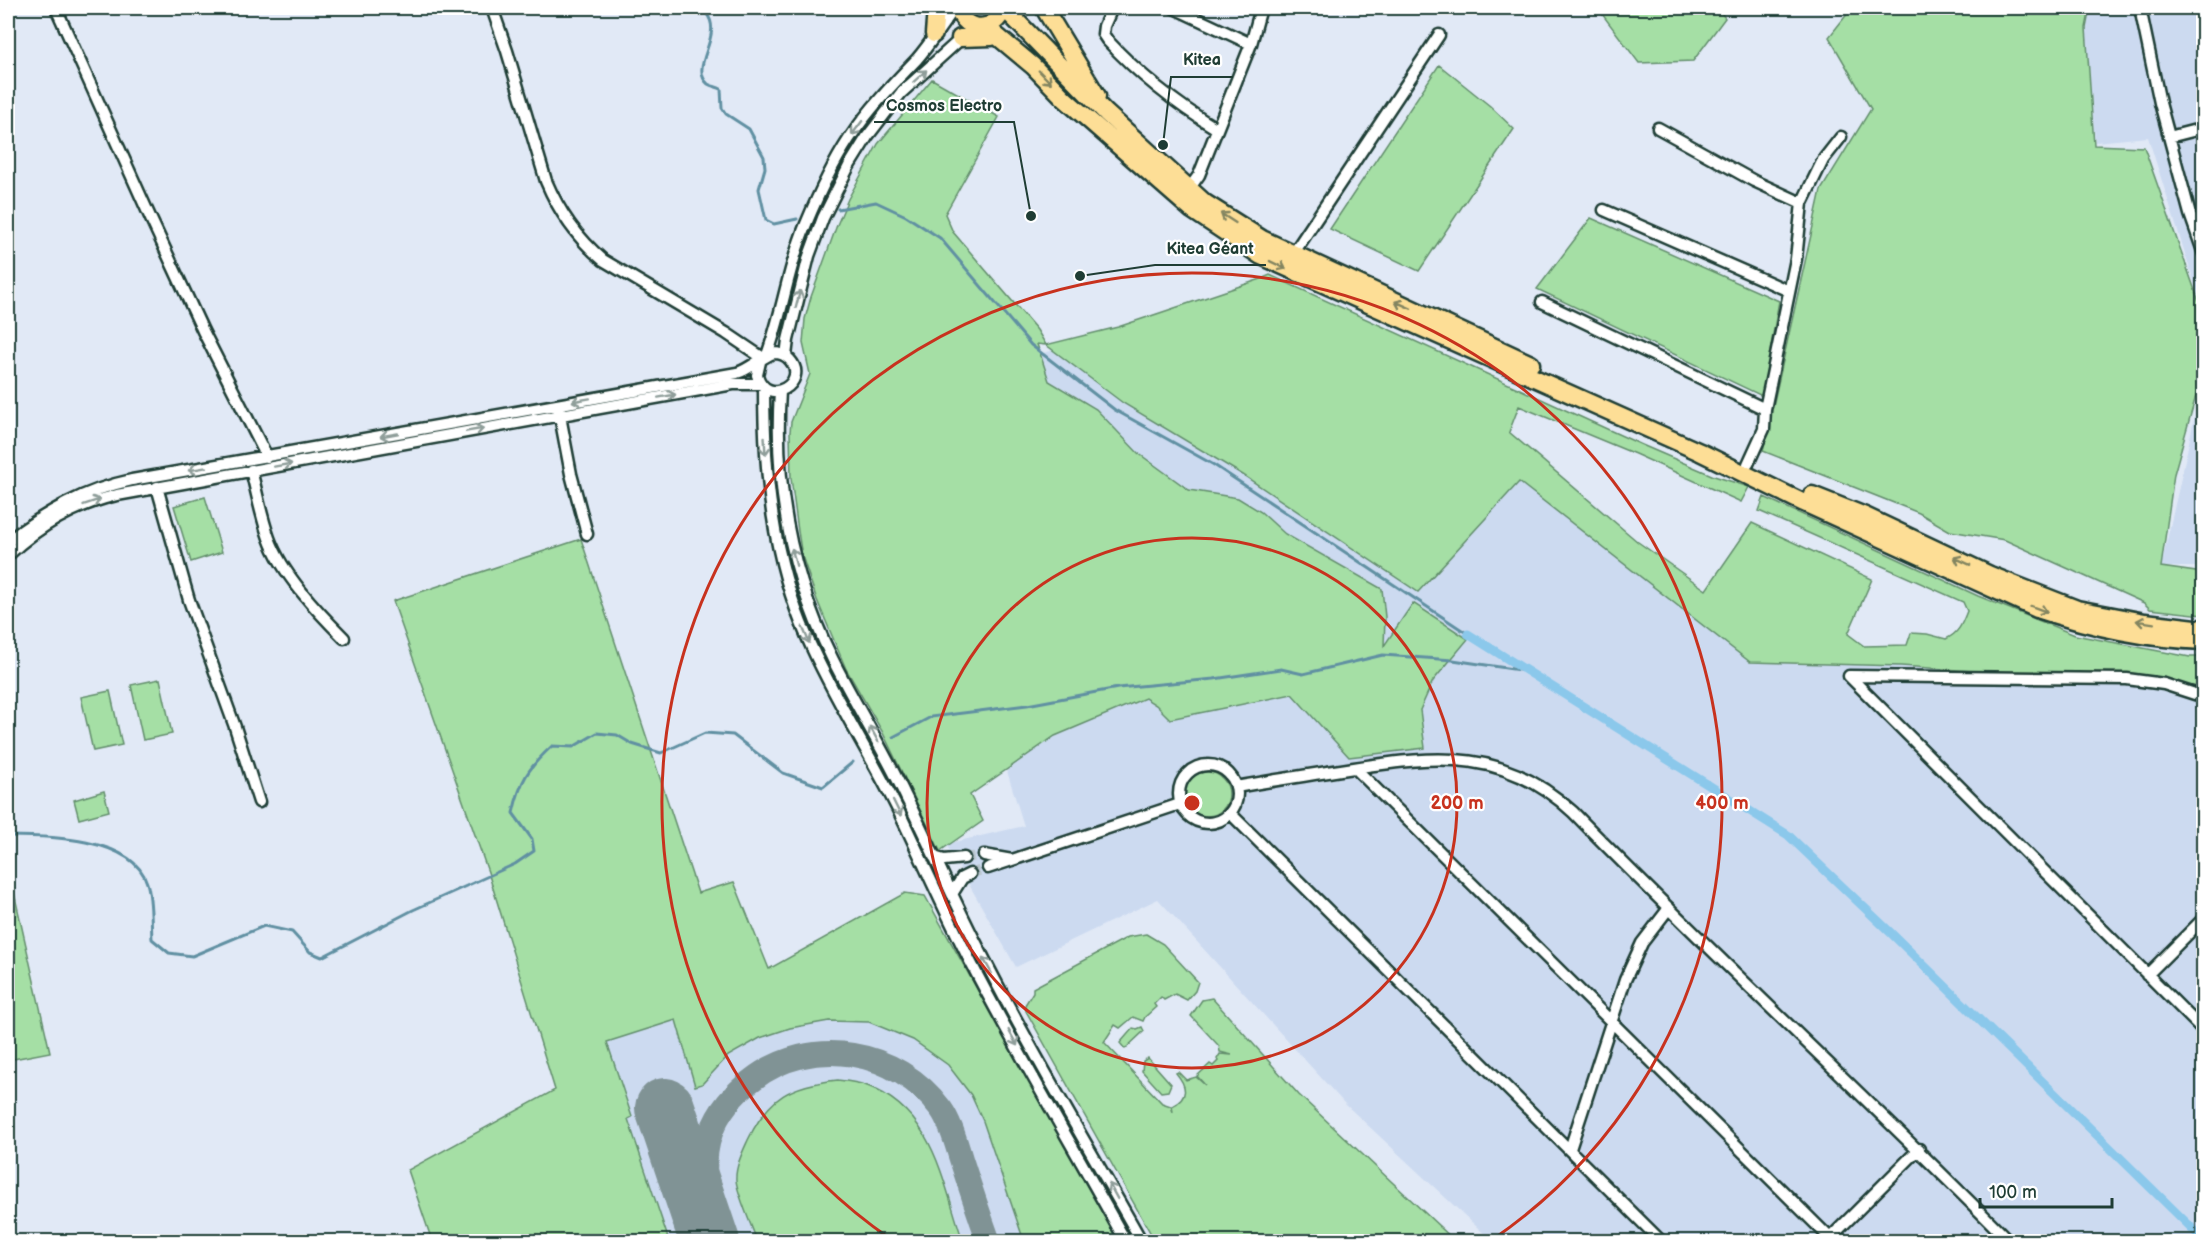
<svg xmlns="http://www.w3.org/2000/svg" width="2211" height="1249" font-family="'Balsamiq Sans',sans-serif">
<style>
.built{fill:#ccdaf0}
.green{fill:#a5dfa5;stroke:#628e6c;stroke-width:1.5}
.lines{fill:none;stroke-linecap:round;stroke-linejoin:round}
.stream{stroke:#6090a2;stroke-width:3}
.canal{stroke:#8bc8eb;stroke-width:9}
.taxiway{stroke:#809395;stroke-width:24}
.runway{stroke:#809395;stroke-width:60}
.minor-tunnel{stroke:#bac7cf;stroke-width:10;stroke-dasharray:10 5;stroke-linecap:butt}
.minor-casing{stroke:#1f3d34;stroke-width:15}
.highway-casing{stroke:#1f3d34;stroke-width:21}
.minor{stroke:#fff;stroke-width:10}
.highway{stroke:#fdde96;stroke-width:16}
.oneway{stroke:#8f9e9a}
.oneway2{stroke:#838560}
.ring{fill:none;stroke:#c8321e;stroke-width:3}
.centre{fill:#c8321e;stroke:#fff;stroke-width:3}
.ring-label{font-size:18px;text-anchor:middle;font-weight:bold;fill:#c8321e;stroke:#fff;stroke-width:4.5;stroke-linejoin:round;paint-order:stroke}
.leader{fill:none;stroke:#1f3d34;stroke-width:2}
.callout-dot{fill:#1f3d34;stroke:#fff;stroke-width:2}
.callout-label{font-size:16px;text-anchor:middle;font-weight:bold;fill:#1f3d34;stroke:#fff;stroke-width:4.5;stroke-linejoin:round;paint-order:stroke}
</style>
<rect width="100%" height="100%" fill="#e1e9f6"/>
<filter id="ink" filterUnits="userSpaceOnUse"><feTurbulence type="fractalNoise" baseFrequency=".0167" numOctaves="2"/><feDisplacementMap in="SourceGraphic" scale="12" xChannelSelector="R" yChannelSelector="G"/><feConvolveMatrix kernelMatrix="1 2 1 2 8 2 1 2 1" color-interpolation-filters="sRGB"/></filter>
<g filter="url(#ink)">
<path class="built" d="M2090 8H2203V310L2148 137 2095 142 2086 28Z
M1272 282 1747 650 2203 680V1241H1492L1345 1104 1158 899 1016 967 946 844 1024 826 1002 755 936 379 1055 350Z
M2203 380V567H2161Z
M581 539 698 893 734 882 769 969 905 893 925 896 1091 1241H432L408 1170 555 1090 488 872 393 601Z"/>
<path class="green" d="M1600 8H1718L1725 18 1693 61 1639 63 1602 14Z
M1852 8H2090L2086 28 2094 145 2144 147 2203 313V371L2174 474 2161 567 2203 573V615L2150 609 2144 603 2005 540 1950 531 1919 513 1763 451 1821 190 1871 109 1829 37Z
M1439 65 1490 106 1514 129 1419 271 1330 229Z
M932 79 999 117 945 214 953 232 1037 330 1046 345 1118 327 1261 279 1270 275 1642 445 1714 476 1749 487 1741 502 1635 454 1519 406 1509 432 1638 542 1706 590 1752 523 1872 579 1848 634 1864 646 1907 645 1911 633 1927 634 1946 639C1959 633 1962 624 1967 611L1963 602 1759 511 1764 497 1978 596 2075 635 2190 657H2203V687L1901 666 1750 662 1519 482 1418 592 1243 475 1123 403 1046 345 1037 344 1049 381 1096 409 1138 453 1189 490 1238 498 1261 512 1285 534 1382 589 1385 617 1384 646 1413 603 1468 639 1433 681 1420 710 1425 748 1349 757 1292 694 1170 719 1156 705 1145 698 1055 736 970 795 983 821 940 851 882 731 846 669 817 600 802 556 798 531 791 478 790 432 791 422 810 374 803 343 805 319 811 297 837 225 848 199 878 144Z
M1591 218 1779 301 1762 396 1537 289Z
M205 497 222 552 191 562 174 506Z
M581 539 698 893 734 882 769 969 905 893 925 896 1118 1241H1024L983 1121 971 1095 948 1065 913 1040 869 1022 829 1021 790 1028 760 1038 728 1056 702 1084 695 1086 676 1020 607 1042 632 1117 628 1119 669 1241H432L408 1170 555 1090 488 872 393 601Z
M160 679 172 734 143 740 131 685Z
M110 691 122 745 93 751 81 697Z
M1185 794a22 22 0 1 1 44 0a22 22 0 1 1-44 0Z
M104 791 109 811 79 819 74 800Z
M8 866 50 1052 8 1060Z
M1146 934 1163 944 1198 982 1195 991 1187 1000 1175 994 1164 1000 1161 997 1154 1004 1156 1007 1145 1017 1143 1021 1133 1017 1120 1028 1115 1025 1104 1042 1162 1103 1171 1106 1173 1112 1172 1106C1189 1098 1187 1086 1176 1073L1178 1072 1186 1080 1196 1077 1205 1085 1197 1076 1210 1064 1213 1066 1218 1061 1217 1059 1220 1054 1232 1055 1220 1052 1219 1046 1191 1016 1202 1000 1212 998 1299 1095 1455 1241H1155L1026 1011 1025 1005 1033 992V988L1128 937Z
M1142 1027 1144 1031 1125 1049 1120 1043 1133 1028 1137 1029Z
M1148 1058 1171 1084 1168 1091 1161 1092 1142 1071 1143 1061Z
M838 1080C847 1081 857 1082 865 1085 934 1110 942 1180 963 1241H757C752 1227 737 1193 736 1180 735 1167 743 1151 748 1140 769 1096 791 1085 838 1080Z"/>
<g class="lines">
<path class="stream" d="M684 8 692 11 706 13C725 35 688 67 708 84 711 86 718 87 721 89L722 108 726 114 749 129 764 157 765 168 759 189 766 220 774 224 797 219
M838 209 876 202 906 216 940 238 1031 345 1115 410 1214 465 1468 634
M893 737 931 717 1027 705 1118 688 1214 679 1281 669 1303 674 1383 655 1453 660 1526 671
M8 836C47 836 133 837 147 883 152 898 151 923 152 939L169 953 192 956 264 926 292 932 310 952 322 957 413 910 515 864 534 851 532 839 513 813C520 781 528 768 552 746L573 747 597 733 617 735 632 744 661 753 705 733 733 735 783 773 823 787 853 762"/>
<path class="canal" d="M1468 634 1788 835 1891 933 2204 1240"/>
<path class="taxiway" d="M713 1242C708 1207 699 1167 711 1133 718 1112 734 1093 752 1080 811 1034 897 1049 941 1109 951 1123 956 1143 961 1159 970 1187 979 1214 989 1242"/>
<path class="runway" d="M665 1108 710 1242"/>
<path class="minor-tunnel" d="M964 858 984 855
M970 874 988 868"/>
<g class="minor-casing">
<path id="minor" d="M56 8 151 219 203 331 267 457
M492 8 507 51 546 181C559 212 577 238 603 260L726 333 763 358
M1112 8 1104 26 1103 34 1107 40C1140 76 1176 104 1217 129
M1174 8 1251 44
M2140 8 2160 103 2190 214 2204 254
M1658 128 1754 181 1802 203
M2169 137 2204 128
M1189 189 1199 175 1251 44 1261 8
M1604 210 1789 291
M1293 254 1439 35
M1542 302 1765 409
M767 355C783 312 788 266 806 224 818 195 832 165 849 139 869 109 893 84 917 59 931 43 942 24 955 8
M786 356 788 340 809 256 823 218 849 166 867 137 901 93 965 35
M764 387C764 472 772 558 807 637 833 697 870 753 899 812 923 862 945 912 970 961 1019 1056 1074 1148 1126 1242
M780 391C774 484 791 576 833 660 856 706 884 750 906 797 930 845 951 894 975 941 1026 1043 1086 1142 1142 1242
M559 411 571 474 587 534
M1748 464 1764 429 1765 409 1796 259 1802 203 1823 160 1841 137
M251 470C257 493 261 516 269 538 282 574 317 611 344 638
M157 487 189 600 235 727 259 802
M8 541C46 512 84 490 132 480L737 373C751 369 764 355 774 353 780 353 786 355 790 360 810 382 767 409 757 375L760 362
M8 555C40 525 74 505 117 495L733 384H761
M1849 676 2204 1031
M1849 676 2127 679 2164 684 2204 697
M1179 794a29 29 0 1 1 58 0a29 29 0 1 1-58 0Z
M1355 768 1834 1242
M1236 787C1275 780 1314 774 1354 768 1439 755 1505 749 1573 812 1715 958 1866 1096 2010 1242
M1230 813 1662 1242
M984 855 1012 860
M934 857 944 860 964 858
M988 868 1180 804
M952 894 962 878 970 874
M2147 975 2204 918
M1570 1149 1625 980 1642 943 1669 908
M1827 1241 1919 1149"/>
</g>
<g class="highway-casing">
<path id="highway" d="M958 8C965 34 996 32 1004 8
M1004 8 1106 113 1205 203 1262 239 1531 364
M1044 8 1097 96
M985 26 1033 66 1065 99 1192 210 1261 256 1700 452 1804 503 2037 609C2091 627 2146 639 2204 641
M934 34 936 8
M960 38 992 37
M1812 495 1865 516 1990 575 2077 609 2145 622 2204 629"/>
</g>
<use href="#minor" class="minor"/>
<use href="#highway" class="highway"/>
</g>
<defs><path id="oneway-shaft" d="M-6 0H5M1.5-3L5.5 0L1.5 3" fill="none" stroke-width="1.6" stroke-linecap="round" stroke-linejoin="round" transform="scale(1.5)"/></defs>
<g class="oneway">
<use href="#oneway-shaft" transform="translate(920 76) rotate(-42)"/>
<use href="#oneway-shaft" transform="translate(857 128) rotate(127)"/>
<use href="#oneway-shaft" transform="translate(798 299) rotate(-76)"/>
<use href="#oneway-shaft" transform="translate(667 396) rotate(-10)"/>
<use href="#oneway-shaft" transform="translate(581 400) rotate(170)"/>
<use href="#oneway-shaft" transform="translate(475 430) rotate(-10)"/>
<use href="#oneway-shaft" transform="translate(389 435) rotate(170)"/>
<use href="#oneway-shaft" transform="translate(765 446) rotate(87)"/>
<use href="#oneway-shaft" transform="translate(283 465) rotate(-10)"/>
<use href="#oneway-shaft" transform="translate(197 469) rotate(170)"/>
<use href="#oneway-shaft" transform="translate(92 502) rotate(-19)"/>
<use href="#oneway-shaft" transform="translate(794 557) rotate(-104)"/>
<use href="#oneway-shaft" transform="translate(806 635) rotate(67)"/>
<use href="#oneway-shaft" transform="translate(874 734) rotate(-119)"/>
<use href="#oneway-shaft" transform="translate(897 808) rotate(64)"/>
<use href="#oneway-shaft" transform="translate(987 965) rotate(-119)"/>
<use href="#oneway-shaft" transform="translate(1013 1038) rotate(61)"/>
<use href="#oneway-shaft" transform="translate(1113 1191) rotate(-119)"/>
</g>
<g class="oneway2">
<use href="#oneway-shaft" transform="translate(1045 77) rotate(46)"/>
<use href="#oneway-shaft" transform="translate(1228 218) rotate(-147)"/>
<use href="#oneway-shaft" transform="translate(1278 265) rotate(26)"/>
<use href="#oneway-shaft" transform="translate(1403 305) rotate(-156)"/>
<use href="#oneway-shaft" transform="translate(1962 561) rotate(-155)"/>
<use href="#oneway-shaft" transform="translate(2039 609) rotate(20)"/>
<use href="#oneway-shaft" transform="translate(2145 622) rotate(-171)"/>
</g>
</g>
<g class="ring">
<circle cx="1192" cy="803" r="265"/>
<path d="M892 1240A530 530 0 1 1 1492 1240"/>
</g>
<circle cx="1192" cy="803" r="9" class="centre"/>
<g class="ring-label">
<text x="1457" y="809">200 m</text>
<text x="1722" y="809">400 m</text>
</g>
<path class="leader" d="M1163 145L1171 77H1233M1031 216L1014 122H874M1080 276L1155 265H1266"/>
<g class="callout-dot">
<circle cx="1163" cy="145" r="6"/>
<circle cx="1031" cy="216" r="6"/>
<circle cx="1080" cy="276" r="6"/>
</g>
<g class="callout-label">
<text x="1202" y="65">Kitea</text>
<text x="944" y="111">Cosmos Electro</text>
<text x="1210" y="254">Kitea Géant</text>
</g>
<rect width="2211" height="1249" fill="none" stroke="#fff" stroke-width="30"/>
<rect x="15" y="15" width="2181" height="1219" fill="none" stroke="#1f3d34" stroke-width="2" filter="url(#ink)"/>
<path d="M1980 1198v9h132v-9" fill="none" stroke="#1f3d34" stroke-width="3"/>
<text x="1989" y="1198" font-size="18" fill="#1f3d34" stroke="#ffffff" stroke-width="4.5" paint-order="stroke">100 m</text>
</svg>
